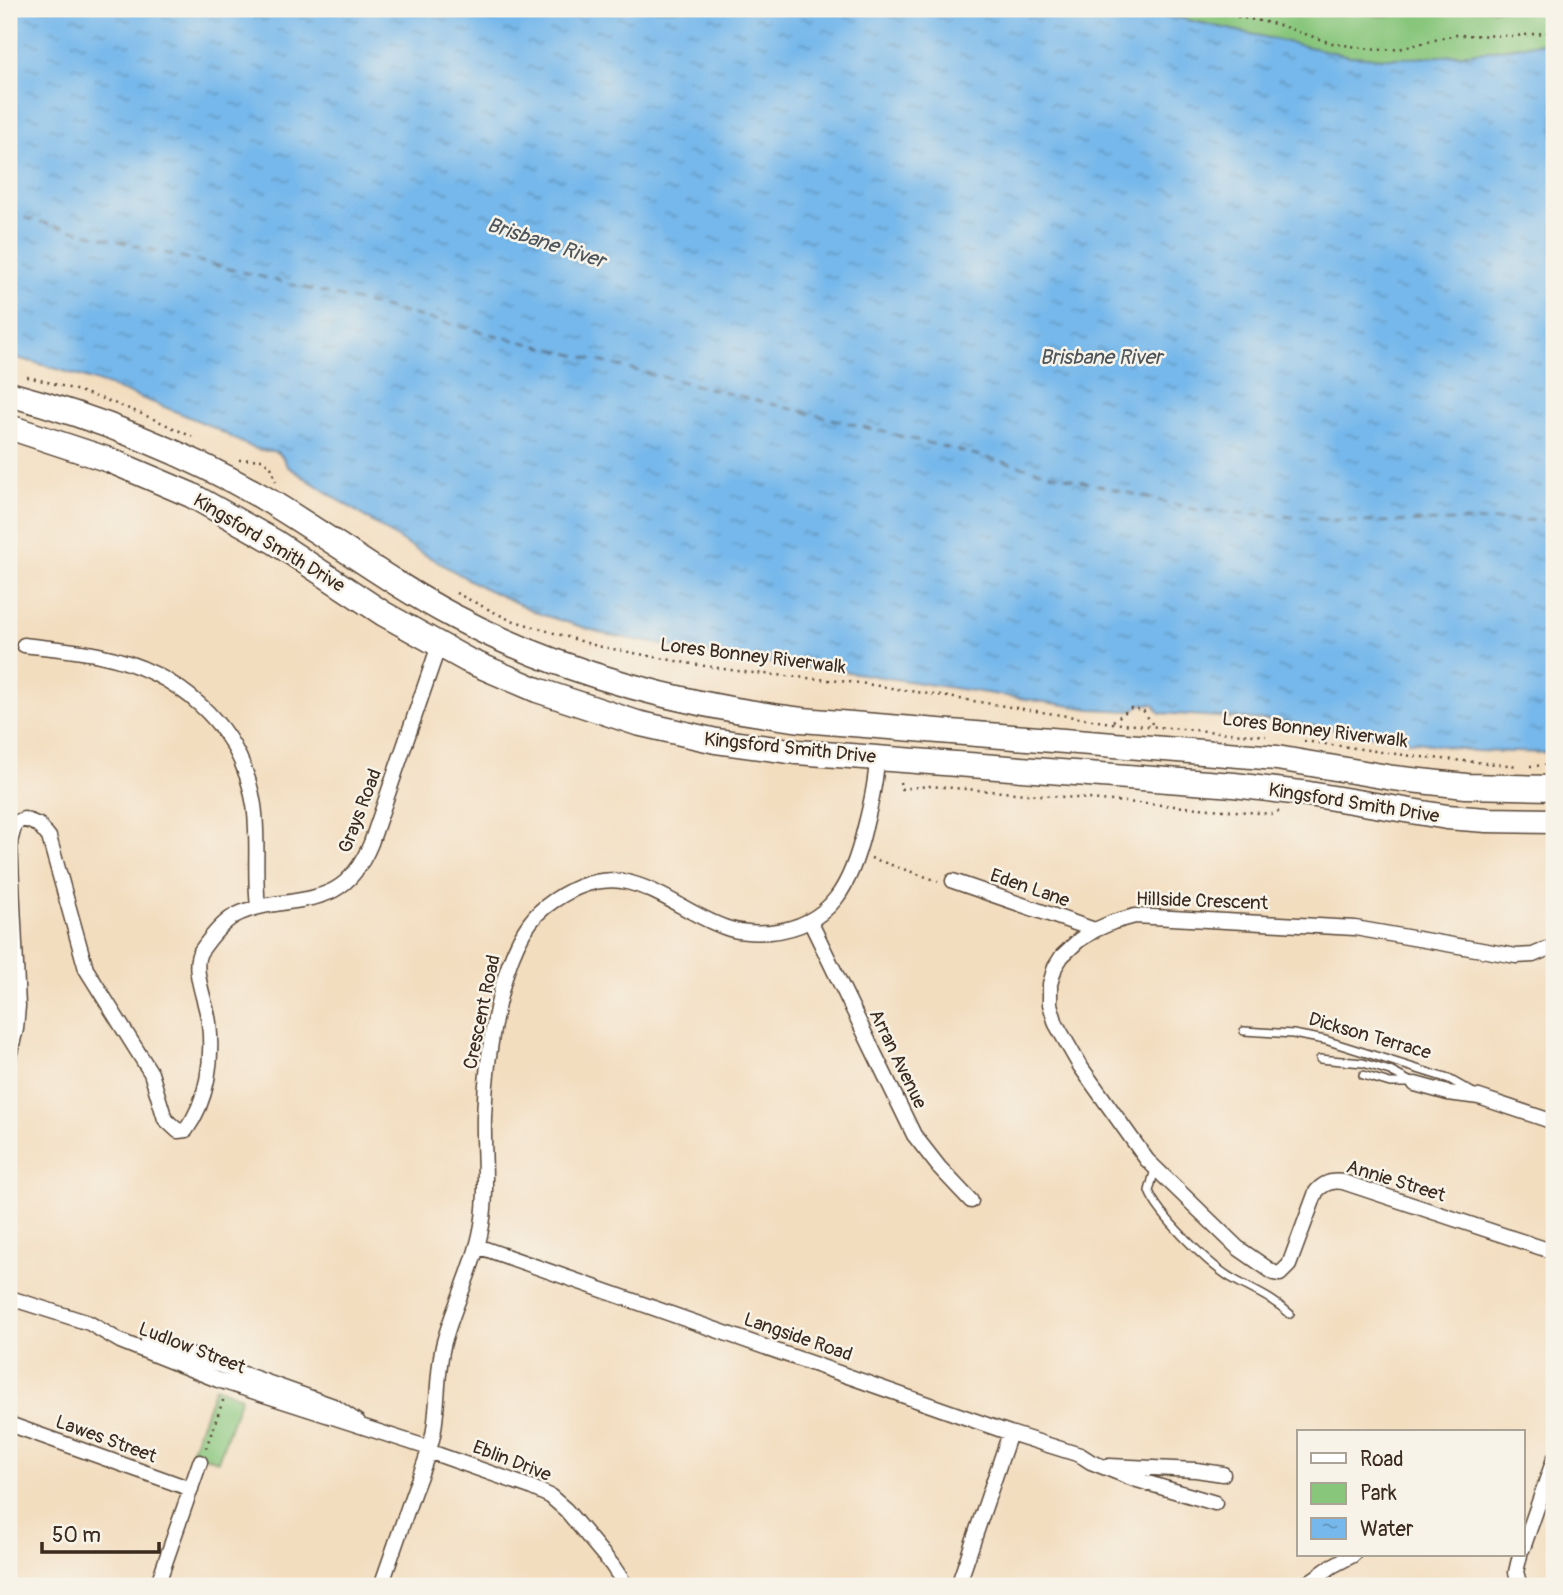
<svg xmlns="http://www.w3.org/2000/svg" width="1563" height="1595" font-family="Pangolin,sans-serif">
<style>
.green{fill:#88c67c;stroke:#62784d;stroke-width:2}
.water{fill:url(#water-ripples);stroke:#587184;stroke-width:2}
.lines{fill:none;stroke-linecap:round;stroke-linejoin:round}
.ferry{stroke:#4d555c;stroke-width:2;stroke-dasharray:9 7;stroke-linecap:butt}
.service-casing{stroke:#574536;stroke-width:10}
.minor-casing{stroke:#574536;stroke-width:17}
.trunk-casing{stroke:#574536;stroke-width:27}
.path{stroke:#574536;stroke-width:2.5;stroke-dasharray:2 5;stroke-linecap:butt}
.service{stroke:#fff;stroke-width:7}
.minor{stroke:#fff;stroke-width:14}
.trunk{stroke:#fff;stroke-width:24}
.labels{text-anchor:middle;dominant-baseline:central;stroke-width:5;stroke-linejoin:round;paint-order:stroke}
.street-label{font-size:19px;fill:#3b2a1e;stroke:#f7f3e8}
.water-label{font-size:21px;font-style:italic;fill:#4d555c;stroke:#f7f3e8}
</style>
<defs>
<pattern id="water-ripples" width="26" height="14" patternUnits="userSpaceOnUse" patternTransform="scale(1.75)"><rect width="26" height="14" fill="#76b8eb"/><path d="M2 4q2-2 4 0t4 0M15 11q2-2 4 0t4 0" fill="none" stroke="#6296be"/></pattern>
</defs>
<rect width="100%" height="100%" fill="#f7f3e8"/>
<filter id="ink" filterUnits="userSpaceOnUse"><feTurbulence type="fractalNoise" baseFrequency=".0143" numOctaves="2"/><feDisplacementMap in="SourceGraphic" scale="14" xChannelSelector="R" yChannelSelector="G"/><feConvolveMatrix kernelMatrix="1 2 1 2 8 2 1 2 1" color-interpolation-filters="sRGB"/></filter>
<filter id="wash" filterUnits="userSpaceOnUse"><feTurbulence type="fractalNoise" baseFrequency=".00686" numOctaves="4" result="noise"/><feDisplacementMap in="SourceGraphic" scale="28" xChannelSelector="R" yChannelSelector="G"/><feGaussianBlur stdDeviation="1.57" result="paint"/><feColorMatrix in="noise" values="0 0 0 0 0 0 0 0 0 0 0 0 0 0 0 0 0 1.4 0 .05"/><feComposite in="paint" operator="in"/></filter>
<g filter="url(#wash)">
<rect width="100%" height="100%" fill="#f3ddbf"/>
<path class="green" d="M1139 9H1351L1380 16 1439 9H1554V41C1483 52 1421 63 1349 56Z
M215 1387 241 1397 218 1461 191 1452Z"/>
<path class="water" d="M9 9H1139L1349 56C1421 63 1483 52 1554 41V753L1475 751 1280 721 1160 713 1154 704H1141L1132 711 1091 709 842 671 743 660 605 634 540 614 480 586 403 542 287 466C278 443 270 455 254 448 237 442 222 431 206 424 141 397 77 372 9 356Z"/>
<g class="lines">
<path class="ferry" d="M9 214 1197 510 1365 522 1554 520"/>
</g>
</g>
<g filter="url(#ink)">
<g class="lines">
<g class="service-casing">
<path id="service" d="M1244 1031 1293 1034 1325 1040 1449 1079 1472 1092
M1320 1059 1363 1063 1390 1071 1415 1084
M1363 1075 1390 1083H1411
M1155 1169 1149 1191C1158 1215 1207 1262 1228 1276 1249 1289 1272 1297 1290 1314"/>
</g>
<g class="minor-casing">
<path id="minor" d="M24 645C49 648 74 650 99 655 177 671 241 724 254 805 259 838 254 873 258 907
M953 881 1095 930
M810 921 914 1135 939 1167 971 1201
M1554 946 1533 955 1516 956 1355 928 1135 916 1113 922 1095 930 1079 940 1062 956 1055 967 1050 984V1004L1056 1024 1080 1066 1147 1160 1238 1248 1274 1273 1280 1274 1289 1265 1316 1192C1323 1183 1332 1180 1343 1182L1554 1252
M9 1056 16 1029 18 1006 10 842 15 823 24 819 39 825 49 837 86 969 151 1073 165 1119 178 1131 186 1130C208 1100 213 1059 209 1023 207 1003 190 967 201 951 210 938 221 924 234 916 247 909 260 906 275 904 325 897 350 894 371 843L439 645
M1415 1084 1448 1093 1479 1097 1554 1122
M477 1246 1010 1433 1080 1455 1091 1462 1134 1479 1215 1503
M10 1298 89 1323 120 1341 218 1380 429 1448
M148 1340 334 1406 358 1422
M9 1424 191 1489
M428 1451 530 1487 550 1496 566 1510 612 1565 626 1586
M1109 1466 1196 1470 1223 1474
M1523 1548 1554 1459
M157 1586 200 1462
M381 1586C392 1555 403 1523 414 1491 421 1473 429 1454 433 1435 439 1404 436 1372 444 1342 454 1305 472 1272 480 1235 489 1197 483 1156 484 1117 486 1061 499 942 545 907 567 890 594 877 622 881 661 888 693 918 730 929 744 933 756 933 770 932 833 926 852 882 865 827 871 804 876 782 877 758
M958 1586 1010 1433
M1304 1586 1332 1566 1353 1555
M1520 1586 1516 1572 1520 1555"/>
</g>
<g class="trunk-casing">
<path id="trunk" d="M9 394C98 418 184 452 264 498 328 536 387 581 453 616 563 674 680 705 802 720L1277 758 1393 778 1466 786 1554 788
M9 427 109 460 191 495 275 542 384 614 467 660 537 690 637 723 716 741 797 752 1234 785 1309 794 1447 817 1487 820 1554 821"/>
</g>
<path class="path" d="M1196 9 1276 24 1331 43 1377 50 1399 49 1455 35 1515 36 1554 32
M1548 33 1553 18 1552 9
M27 377C84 390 140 411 192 437
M239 460 262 459 271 467 276 481
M456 593 508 619 597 646 692 664 744 672 860 683 1111 723 1266 736
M1113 721 1131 708 1143 710 1153 725
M1304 741 1411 756 1519 766
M1530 766 1554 765
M900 782 901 789 929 786 1272 814 1280 811
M871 858 938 881
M206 1448 224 1398"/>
<use href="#service" class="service"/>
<use href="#minor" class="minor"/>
<use href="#trunk" class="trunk"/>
</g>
</g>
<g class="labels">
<g class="street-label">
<text transform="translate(269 543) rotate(31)">Kingsford Smith Drive</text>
<text transform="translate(753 656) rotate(7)">Lores Bonney Riverwalk</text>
<text transform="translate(1315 730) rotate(7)">Lores Bonney Riverwalk</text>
<text transform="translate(790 748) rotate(6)">Kingsford Smith Drive</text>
<text transform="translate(1354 803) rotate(9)">Kingsford Smith Drive</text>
<text transform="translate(360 811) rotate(-69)">Grays Road</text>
<text transform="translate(1030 888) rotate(19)">Eden Lane</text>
<text transform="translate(1202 901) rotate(2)">Hillside Crescent</text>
<text transform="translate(482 1012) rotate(-78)">Crescent Road</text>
<text transform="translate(1370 1036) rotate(16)">Dickson Terrace</text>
<text transform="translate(898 1059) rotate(64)">Arran Avenue</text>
<text transform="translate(1396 1181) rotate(17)">Annie Street</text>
<text transform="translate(798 1337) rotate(19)">Langside Road</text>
<text transform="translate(192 1348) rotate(21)">Ludlow Street</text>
<text transform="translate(106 1439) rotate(20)">Lawes Street</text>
<text transform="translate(512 1461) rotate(21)">Eblin Drive</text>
</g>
<g class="water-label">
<text transform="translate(546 243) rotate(18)">Brisbane River</text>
<text x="1101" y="357">Brisbane River</text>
</g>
</g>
<rect width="1563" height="1595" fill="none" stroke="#f7f3e8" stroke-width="35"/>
<rect x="1297" y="1430" width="228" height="126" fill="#f7f3e8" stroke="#aca397" stroke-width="2"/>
<rect x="1311" y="1453" width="35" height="10" fill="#ffffff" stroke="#aca397" stroke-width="2"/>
<text x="1360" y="1466" font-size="21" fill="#3b2a1e">Road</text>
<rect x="1311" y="1483" width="35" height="21" fill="#88c67c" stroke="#aca397" stroke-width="2"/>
<text x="1360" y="1500" font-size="21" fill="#3b2a1e">Park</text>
<rect x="1311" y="1518" width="35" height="21" fill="url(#water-ripples)" stroke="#aca397" stroke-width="2"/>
<text x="1360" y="1536" font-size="21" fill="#3b2a1e">Water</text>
<path d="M42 1542v10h117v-10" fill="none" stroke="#3b2a1e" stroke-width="3.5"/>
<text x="52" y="1542" font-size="21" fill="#3b2a1e" stroke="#f7f3e8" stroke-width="5" paint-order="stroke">50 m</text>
</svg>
